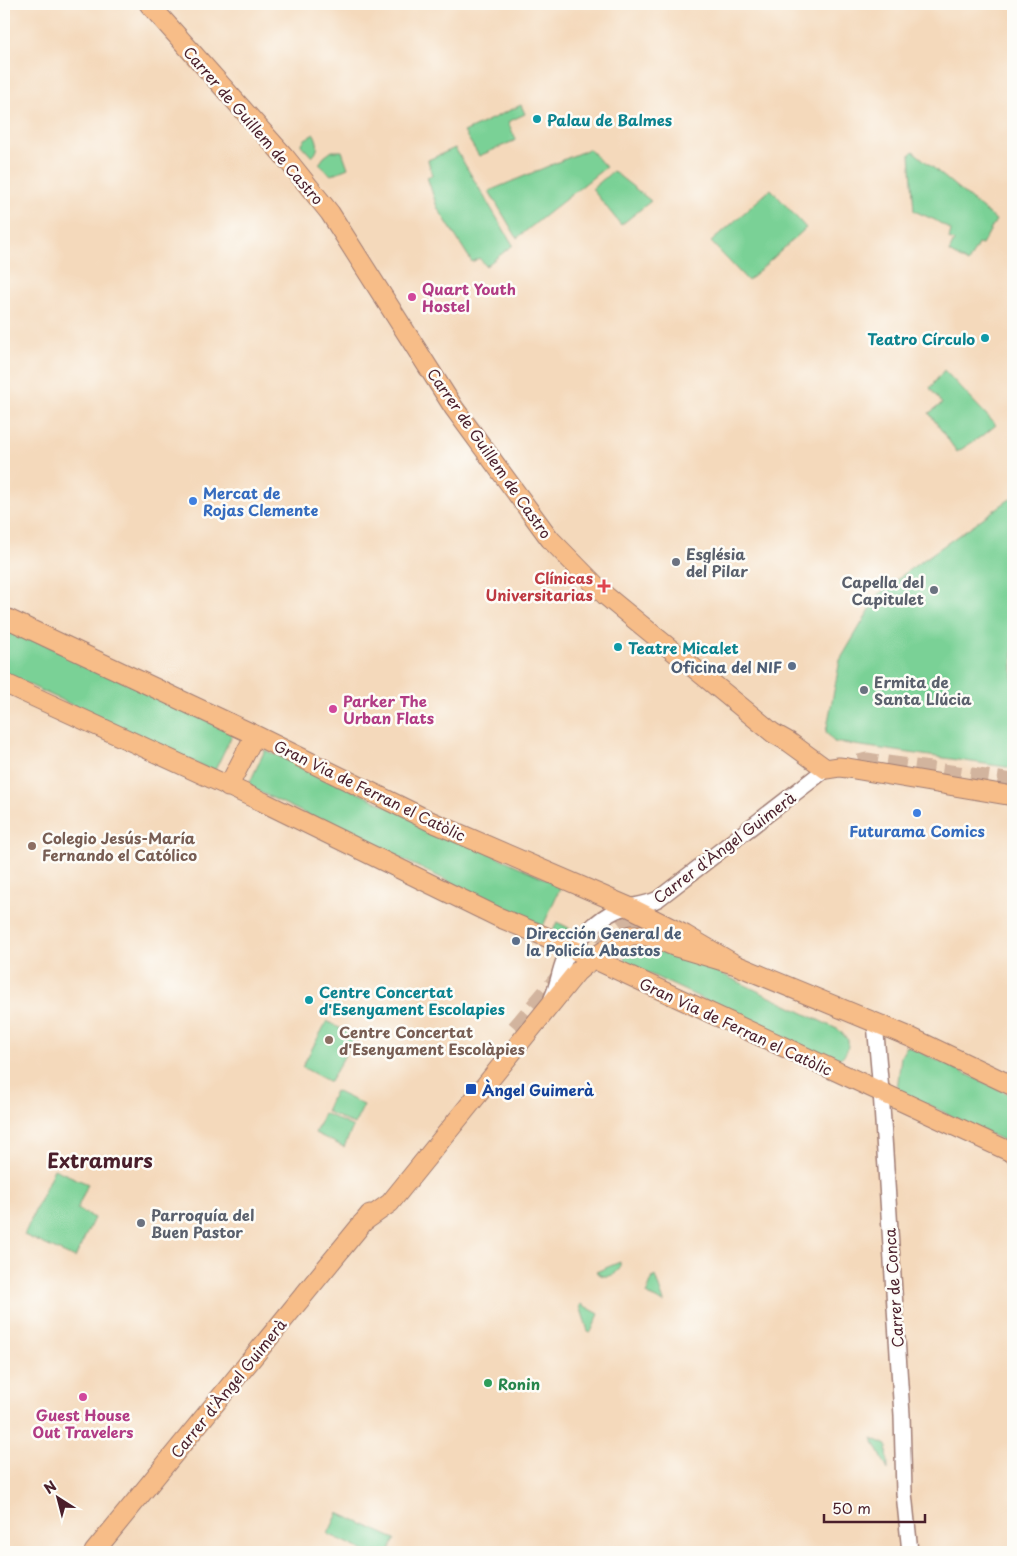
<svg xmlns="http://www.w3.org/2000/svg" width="1017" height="1556" font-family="'Playpen Sans',sans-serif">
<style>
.green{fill:#7ad196;stroke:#627860}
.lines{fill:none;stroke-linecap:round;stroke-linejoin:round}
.major-tunnel{stroke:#d2b49e;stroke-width:19;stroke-dasharray:19 9;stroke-linecap:butt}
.minor-casing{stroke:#9f7c73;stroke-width:18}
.major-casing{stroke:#9f7c73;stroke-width:21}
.minor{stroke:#fff;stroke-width:15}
.major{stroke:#f7bd88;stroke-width:19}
.culture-dot{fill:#0f9aa8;stroke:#fdfcf7;stroke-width:2}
.hotel-dot{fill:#d1479c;stroke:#fdfcf7;stroke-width:2}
.shop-dot{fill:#3f7fe0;stroke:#fdfcf7;stroke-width:2}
.worship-dot{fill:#6b7280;stroke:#fdfcf7;stroke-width:2}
.health-dot{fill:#e0444e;stroke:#fdfcf7;stroke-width:2}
.service-dot{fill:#5c6f8a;stroke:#fdfcf7;stroke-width:2}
.education-dot{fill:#8d6e63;stroke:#fdfcf7;stroke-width:2}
.transit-dot{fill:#1a4fb4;stroke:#fdfcf7;stroke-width:2}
.leisure-dot{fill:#2e9e5b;stroke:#fdfcf7;stroke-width:2}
.labels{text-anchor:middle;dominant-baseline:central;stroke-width:5;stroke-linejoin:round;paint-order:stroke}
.culture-label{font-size:15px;font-weight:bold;fill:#0d838f;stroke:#fdfcf7;text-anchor:start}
.street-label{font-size:15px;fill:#4a1f2b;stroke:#fdfcf7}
.hotel-label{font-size:15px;font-weight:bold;fill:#b23c85;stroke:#fdfcf7;text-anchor:start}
.shop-label{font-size:15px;font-weight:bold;fill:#366cbe;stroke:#fdfcf7;text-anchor:start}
.worship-label{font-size:15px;font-weight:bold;fill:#5b616d;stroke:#fdfcf7;text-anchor:start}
.health-label{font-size:15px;font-weight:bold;fill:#be3a42;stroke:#fdfcf7;text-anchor:end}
.service-label{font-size:15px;font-weight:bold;fill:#4e5e75;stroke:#fdfcf7;text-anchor:end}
.education-label{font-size:15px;font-weight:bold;fill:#785e54;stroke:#fdfcf7;text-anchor:start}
.transit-label{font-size:15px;font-weight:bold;fill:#164399;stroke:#fdfcf7;text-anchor:start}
.leisure-label{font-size:15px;font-weight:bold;fill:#27864d;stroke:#fdfcf7;text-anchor:start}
.district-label{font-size:20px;font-weight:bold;fill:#4a1f2b;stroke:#fdfcf7}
</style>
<rect width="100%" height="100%" fill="#fdfcf7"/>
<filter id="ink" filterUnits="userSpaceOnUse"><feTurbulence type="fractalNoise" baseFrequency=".02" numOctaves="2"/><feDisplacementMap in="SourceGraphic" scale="10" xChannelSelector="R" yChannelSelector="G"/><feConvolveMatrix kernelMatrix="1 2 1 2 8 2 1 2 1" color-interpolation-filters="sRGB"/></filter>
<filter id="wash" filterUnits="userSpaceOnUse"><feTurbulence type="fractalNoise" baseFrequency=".0096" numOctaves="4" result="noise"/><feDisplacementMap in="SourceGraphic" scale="20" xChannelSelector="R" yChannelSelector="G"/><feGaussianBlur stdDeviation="1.12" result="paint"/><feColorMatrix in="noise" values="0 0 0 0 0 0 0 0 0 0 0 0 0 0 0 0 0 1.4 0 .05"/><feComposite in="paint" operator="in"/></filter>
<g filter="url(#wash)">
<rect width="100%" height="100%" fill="#f4d9bb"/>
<path class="green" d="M521 105 525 114 508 122 516 140 479 156 464 132Z
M314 134C318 142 320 150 312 157L301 145 305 139Z
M455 148 513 245 486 266 479 258 472 262 437 207 427 177 432 175 428 160Z
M589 149 606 167 517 238 489 191Z
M332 151H342L348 168 331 175 319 164 324 157Z
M913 151 996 220 982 245 978 244 968 263 949 252 954 241 949 239 951 230 935 220 914 211 910 154Z
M613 171 651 201 621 225 592 189Z
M771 189 806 228 748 281 711 242Z
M944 370 996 425 985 434 957 452 929 413 942 404 930 388Z
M1013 497V768L834 742 826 732 840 660 879 594 909 570Z
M4 625 233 733 215 770 212 771 4 673Z
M265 750 561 886 543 926 251 788 249 784Z
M557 922 569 928 568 934 564 936 553 931Z
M650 945 672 950 839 1030 848 1040C849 1051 844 1059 833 1060L626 963 624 956C629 946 640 946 650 945Z
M327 1021 355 1037 330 1082 302 1067Z
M907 1046 1013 1096V1145L897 1090 901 1056Z
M335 1091 364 1105 354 1125 326 1111Z
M324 1113 353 1127 344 1147 315 1133Z
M54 1169 88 1184 77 1209 94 1218 75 1258 24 1235Z
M620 1262V1268C614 1277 604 1279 596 1272Z
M655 1276 664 1302V1303L646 1294 653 1277Z
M581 1304 599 1314 591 1332 588 1331 580 1306Z
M872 1438 887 1445 888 1470Z
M338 1513 395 1539 389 1552H367L328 1534Z"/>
</g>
<g filter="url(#ink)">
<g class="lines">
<path class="major-tunnel" d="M859 764 867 762 1013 783
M600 945 654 904
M516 1029 561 976"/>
<g class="minor-casing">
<path id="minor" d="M552 998C558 986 559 973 564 961 573 942 599 918 617 910 631 905 644 906 658 899L826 769
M875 1023 881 1091 902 1415 904 1493 910 1552"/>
</g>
<g class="major-casing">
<path id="major" d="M149 4 285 157 330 213 454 408 550 539 606 596 773 733 789 742 826 769 839 767 848 768 1013 796
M4 617 255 735 430 821 629 907 685 935 736 965
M4 683 263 802 498 917 544 936 1013 1153
M228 787 255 735
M362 1223 390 1203 577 972 592 959 620 940 632 935H639L653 937 676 947 736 965 910 1037 1013 1086
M94 1552 370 1214"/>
</g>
<use href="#minor" class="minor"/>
<use href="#major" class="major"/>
</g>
</g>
<g class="culture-dot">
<circle cx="537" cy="119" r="5"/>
<circle cx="985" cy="338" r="5"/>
<circle cx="618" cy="647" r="5"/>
<circle cx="309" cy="1000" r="5"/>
</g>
<g class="hotel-dot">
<circle cx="412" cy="297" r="5"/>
<circle cx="333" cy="709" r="5"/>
<circle cx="83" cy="1397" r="5"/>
</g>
<g class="shop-dot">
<circle cx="193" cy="501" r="5"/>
<circle cx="917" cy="813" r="5"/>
</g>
<g class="worship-dot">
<circle cx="676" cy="562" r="5"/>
<circle cx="934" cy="590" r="5"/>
<circle cx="864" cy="690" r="5"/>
<circle cx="141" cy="1223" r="5"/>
</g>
<path class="health-dot" d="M601.5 578.5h5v5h5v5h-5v5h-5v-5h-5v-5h5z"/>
<g class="service-dot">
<circle cx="792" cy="666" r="5"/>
<circle cx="516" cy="941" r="5"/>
</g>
<g class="education-dot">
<circle cx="32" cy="846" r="5"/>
<circle cx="329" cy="1040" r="5"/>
</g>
<rect class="transit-dot" x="465" y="1083" width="12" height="12" rx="2.5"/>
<circle class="leisure-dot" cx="488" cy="1383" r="5"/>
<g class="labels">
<g class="culture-label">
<text x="547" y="119">Palau de Balmes</text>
<text x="975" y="338" text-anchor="end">Teatro Círculo</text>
<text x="628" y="647">Teatre Micalet</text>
<text x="319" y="991">Centre Concertat<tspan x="319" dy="17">d'Esenyament Escolapies</tspan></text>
</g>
<g class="street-label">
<text transform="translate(254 125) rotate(49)">Carrer de Guillem de Castro</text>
<text transform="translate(490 453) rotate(55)">Carrer de Guillem de Castro</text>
<text transform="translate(370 790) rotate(26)">Gran Via de Ferran el Catòlic</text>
<text transform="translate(724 847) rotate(-37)">Carrer d'Àngel Guimerà</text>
<text transform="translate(736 1026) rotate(25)">Gran Via de Ferran el Catòlic</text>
<text transform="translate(893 1288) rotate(-94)">Carrer de Conca</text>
<text transform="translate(228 1388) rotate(-51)">Carrer d'Àngel Guimerà</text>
</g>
<g class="hotel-label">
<text x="422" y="288">Quart Youth<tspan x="422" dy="17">Hostel</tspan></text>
<text x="343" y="700">Parker The<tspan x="343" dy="17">Urban Flats</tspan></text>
<text x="83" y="1414" text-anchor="middle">Guest House<tspan x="83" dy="17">Out Travelers</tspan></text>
</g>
<g class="shop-label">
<text x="203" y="492">Mercat de<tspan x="203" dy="17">Rojas Clemente</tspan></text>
<text x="917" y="830" text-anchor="middle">Futurama Comics</text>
</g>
<g class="worship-label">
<text x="686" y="553">Església<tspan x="686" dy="17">del Pilar</tspan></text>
<text x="924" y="581" text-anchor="end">Capella del<tspan x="924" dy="17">Capitulet</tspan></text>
<text x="874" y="681">Ermita de<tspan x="874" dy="17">Santa Llúcia</tspan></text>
<text x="151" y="1214">Parroquía del<tspan x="151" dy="17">Buen Pastor</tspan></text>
</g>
<g class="health-label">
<text x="593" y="577">Clínicas<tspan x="593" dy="17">Universitarias</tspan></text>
</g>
<g class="service-label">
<text x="782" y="666">Oficina del NIF</text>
<text x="526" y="932" text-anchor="start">Dirección General de<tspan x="526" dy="17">la Policía Abastos</tspan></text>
</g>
<g class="education-label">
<text x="42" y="837">Colegio Jesús-María<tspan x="42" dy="17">Fernando el Católico</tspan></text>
<text x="339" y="1031">Centre Concertat<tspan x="339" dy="17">d'Esenyament Escolàpies</tspan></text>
</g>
<g class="transit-label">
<text x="482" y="1089">Àngel Guimerà</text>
</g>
<g class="leisure-label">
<text x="498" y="1383">Ronin</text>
</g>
<g class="district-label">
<text x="100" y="1160">Extramurs</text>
</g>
</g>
<rect width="1017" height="1556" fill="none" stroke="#fdfcf7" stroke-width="20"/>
<g transform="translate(58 1498) rotate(324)" stroke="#fdfcf7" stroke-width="4" paint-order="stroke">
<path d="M0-4L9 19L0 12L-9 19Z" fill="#4a1f2b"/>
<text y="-8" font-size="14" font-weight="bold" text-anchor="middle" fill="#4a1f2b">N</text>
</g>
<path d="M824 1514v8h101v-8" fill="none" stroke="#4a1f2b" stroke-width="2.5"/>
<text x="832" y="1514" font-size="15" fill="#4a1f2b" stroke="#fdfcf7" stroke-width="4" paint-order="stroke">50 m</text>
</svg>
